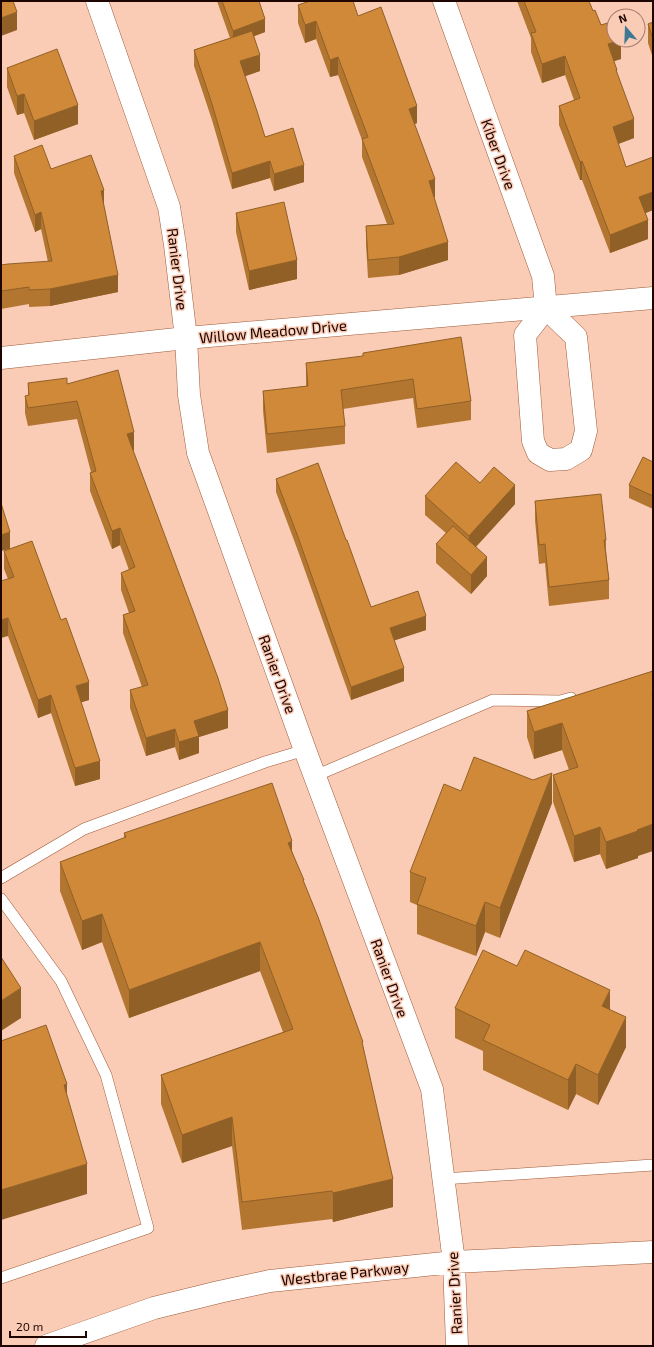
<svg xmlns="http://www.w3.org/2000/svg" width="654" height="1347" font-family="'Exo 2',sans-serif">
<style>
.lines{fill:none;stroke-linecap:round;stroke-linejoin:round}
.lane-casing{stroke:#9f5b38;stroke-width:12}
.street-casing{stroke:#9f5b38;stroke-width:23}
.secondary-casing{stroke:#9f5b38;stroke-width:23}
.lane{stroke:#fff;stroke-width:11}
.street{stroke:#fff;stroke-width:22}
.secondary{stroke:#fff;stroke-width:22}
.wall{fill:#b27630}
.shaded-wall{fill:#916027}
.building{fill:#cf8938;stroke:#916027}
.labels{text-anchor:middle;dominant-baseline:central;stroke-width:3;stroke-linejoin:round;paint-order:stroke}
.street-label{font-size:15px;fill:#1e0500;stroke:#facbb5}
</style>
<rect width="100%" height="100%" fill="#facbb5"/>
<g class="lines">
<g class="lane-casing">
<path id="lane" d="M315 776 493 700 560 701 571 698
M1 878 84 829 265 762 305 750
M1 899 61 981 106 1075 148 1228 1 1278
M443 1179 653 1165"/>
</g>
<g class="street-casing">
<path id="street" d="M97 1 169 207 175 245 186 338 189 395 198 453 305 750 432 1089 454 1262 457 1346
M444 1 543 276 546 308
M546 308 576 337 586 431 581 450 566 459 550 460 538 453 533 441 525 335Z
M46 1346 154 1308 219 1292 270 1281 454 1262 653 1252"/>
</g>
<g class="secondary-casing">
<path id="secondary" d="M1 358 186 338 653 298"/>
</g>
<use href="#lane" class="lane"/>
<use href="#street" class="street"/>
<use href="#secondary" class="secondary"/>
</g>
<path class="wall" d="M217 1H259L265 32 254 36 260 71 245 76 265 137 304 182 274 191 270 178 232 189 212 120 194 66V50L230 38Z
M517 1H589L593 11 621 59 614 61 634 138 618 144 626 167 653 157V210L645 213 648 239 610 253 582 180H580L559 125V106L574 100 565 75 542 83 531 52V38Z
M298 5 358 16 417 123 414 124 435 197H434L448 260 399 275 368 278 366 244V226L387 224 362 157V140L338 75 330 77 316 39 305 43 298 23Z
M653 22V58L648 43V24Z
M7 68 78 124 34 140 24 113 17 115 7 87Z
M14 156 51 169 104 207 118 292 50 306 29 307V304L1 309V265L48 262 41 229 35 232 14 173Z
M236 213 297 279 249 290 236 232Z
M363 353 471 401V420L417 428 413 398 343 409 345 426V444L267 453 263 410V391L306 386V363L363 357Z
M28 383 67 384 134 450 133 451 228 728 199 737V753L179 760 175 747 146 756 130 708V690L142 687 123 633V615L129 613 121 590V573L129 570 120 545 112 549 90 491V473L91 472 77 419 28 426 25 413V396L28 395Z
M653 462V509L629 498V485Z
M276 479 346 540 371 607 426 630 394 640 404 681 351 700 298 551 276 492Z
M480 483 515 504 476 547 487 576 471 594 436 563V544L446 533 425 515V496Z
M535 501 606 540V550L609 580V599L549 606 545 563 539 564 535 520Z
M4 551 89 700 81 702 100 779 75 786 51 713 38 718 8 636V579L4 569Z
M653 671 638 858 606 869 600 854 574 862 553 802V775L569 770 562 750 534 759 527 737V711Z
M461 791 552 803 500 938 485 932 476 956 417 934V905L410 902V872Z
M124 833 292 851 304 883 363 1048 393 1207 333 1222 332 1219 242 1230 232 1146 182 1163 161 1104V1075L283 1032 260 971 129 1018 102 942 82 950 60 891V862L124 838Z
M455 1008 610 1009 626 1047 598 1105 576 1094 568 1110 483 1070V1051L455 1038Z"/>
<path class="shaded-wall" d="M17 12V30L1 36V18Z
M265 19V32L233 44V31Z
M316 21V39L305 43V25Z
M621 40V59L608 63V44Z
M260 55V71L240 78V61Z
M565 56V75L542 83V64Z
M338 57V75L330 77V60Z
M24 94V113L17 115V96Z
M78 105V124L34 140V121Z
M417 106V123L409 127V109Z
M634 119V138L613 146V127Z
M270 161V178L232 189V173Z
M582 161V180H580V162Z
M304 165V182L274 191V174Z
M435 179V197L429 199V181Z
M104 190V207L101 191Z
M653 192V210L639 216V197Z
M41 212V229L35 232V215Z
M648 220V239L610 253V235Z
M448 242V260L399 275V257Z
M297 260V279L249 290V271Z
M118 275V292L50 306V289Z
M134 432V450L127 452V434Z
M515 485V504L469 554V536Z
M120 528V545L112 549V531Z
M10 532V549L1 551V535Z
M487 557V576L471 594V575Z
M426 616V630L390 642V628Z
M8 618V636L1 638V620Z
M404 668V681L351 700V687Z
M89 682V700L76 704V686Z
M51 695V713L38 718V700Z
M228 710V728L199 737V753L179 760V742L194 721Z
M562 723V750L534 759V732Z
M175 729V747L146 756V738Z
M100 761V779L75 786V768Z
M552 773V803L500 938V908Z
M653 824V851L638 856V858L606 869V842L637 830Z
M600 827V854L574 862V836Z
M292 841V870L288 843Z
M485 902V932L476 956V926Z
M102 914V942L82 950V921Z
M260 942V971L129 1018V990Z
M21 988V1018L1 1031V1001Z
M610 990V1020L602 1006Z
M626 1017V1047L598 1105V1075Z
M576 1064V1094L568 1110V1080Z
M67 1084V1114L64 1085Z
M232 1117V1146L182 1163V1135Z
M87 1164V1194L1 1220V1190Z
M393 1179V1207L333 1222V1193Z"/>
<path class="building" d="M1 1H13L17 12 1 18Z
M222 1H259L265 19 233 31Z
M310 1H353L358 16 381 7 417 106 409 109 435 179 429 181 448 242 399 257 368 260 366 226 394 224 362 139 368 137 338 57 330 60 316 21 305 25 298 5Z
M524 1H589L593 11 595 10 601 25 614 21V40H621L608 44 617 70H616L634 119 613 127 626 167 653 157V192L639 197 648 220 610 235 582 161 580 162 559 106 580 98 565 56 542 64 531 33 536 32Z
M653 22V39L648 24Z
M252 31 260 55 240 61 257 111 265 137 293 128 304 165 274 174 270 161 232 173 212 104 194 50Z
M57 49 78 105 34 121 24 94 17 96 7 68Z
M42 145 51 169 91 155 104 190 101 191 118 275 50 289 29 290V287L1 291V265L8 264 52 261 41 212 35 215 14 156Z
M284 202 297 260 249 271 236 213Z
M461 337 471 401 417 409 413 379 341 390 345 426 267 434 263 391 308 386 306 363 363 356V353Z
M118 370 134 432 127 434 218 678 228 710 194 721 199 736 179 742 175 729 146 738 130 690 148 685 123 615 135 611 121 573 135 567 120 528 112 531 90 473 96 471 77 401 28 408 25 396 29 395 28 383 67 378V384Z
M643 457 653 462V496L629 485Z
M456 462 480 483 494 467 515 485 469 536 425 496Z
M318 463 346 540H347L371 607 418 591 426 616 390 628 404 668 351 687 298 537 276 479Z
M601 494 606 540H604L609 580 549 587 545 544 539 545 535 501Z
M1 503 10 532 1 535Z
M453 526 487 557 471 575 436 544Z
M32 541 61 620 66 618 89 682 76 686 100 761 75 768 51 695 38 700 8 618 1 620V581L14 577 4 551Z
M653 671V695H652L653 698V824L637 830 638 831 606 842 600 827 574 836 553 775 578 767 562 723 534 732 527 711Z
M474 757 533 780 552 773 500 908 485 902 476 926 417 904 426 878 410 872 444 784 461 791Z
M272 783 292 841 288 843 304 880H303L318 917 363 1042H362L393 1179 333 1193 332 1191 242 1202 232 1117 182 1135 161 1075 293 1029 260 942 129 990 102 914 82 921 60 862 126 837 124 833Z
M483 950 517 966 525 950 610 990 602 1006 626 1017 598 1075 576 1064 568 1080 483 1040 490 1025 455 1008Z
M1 957 21 988 1 1001Z
M46 1025 67 1084 64 1085 87 1164 1 1190V1041Z"/>
<g class="labels">
<g class="street-label">
<text transform="translate(499 154) rotate(70)">Kiber Drive</text>
<text transform="translate(178 269) rotate(83)">Ranier Drive</text>
<text transform="translate(273 331) rotate(-5)">Willow Meadow Drive</text>
<text transform="translate(278 674) rotate(70)">Ranier Drive</text>
<text transform="translate(390 978) rotate(70)">Ranier Drive</text>
<text transform="translate(345 1273) rotate(-6)">Westbrae Parkway</text>
<text transform="translate(454 1293) rotate(-93)">Ranier Drive</text>
</g>
</g>
<rect width="654" height="1347" fill="none" stroke="#1e0500" stroke-width="4"/>
<g transform="translate(626 28) rotate(341)"><circle r="19" fill="#facbb5" stroke="#a27c6d"/>
<path d="M0-3L7 15L0 10L-7 15Z" fill="#3e7991"/>
<text y="-6" font-size="11" font-weight="bold" text-anchor="middle" fill="#1e0500">N</text>
</g>
<path d="M10 1331v6h76v-6" fill="none" stroke="#1e0500" stroke-width="2"/>
<text x="16" y="1331" font-size="12" fill="#1e0500" stroke="#facbb5" stroke-width="3" paint-order="stroke">20 m</text>
</svg>
